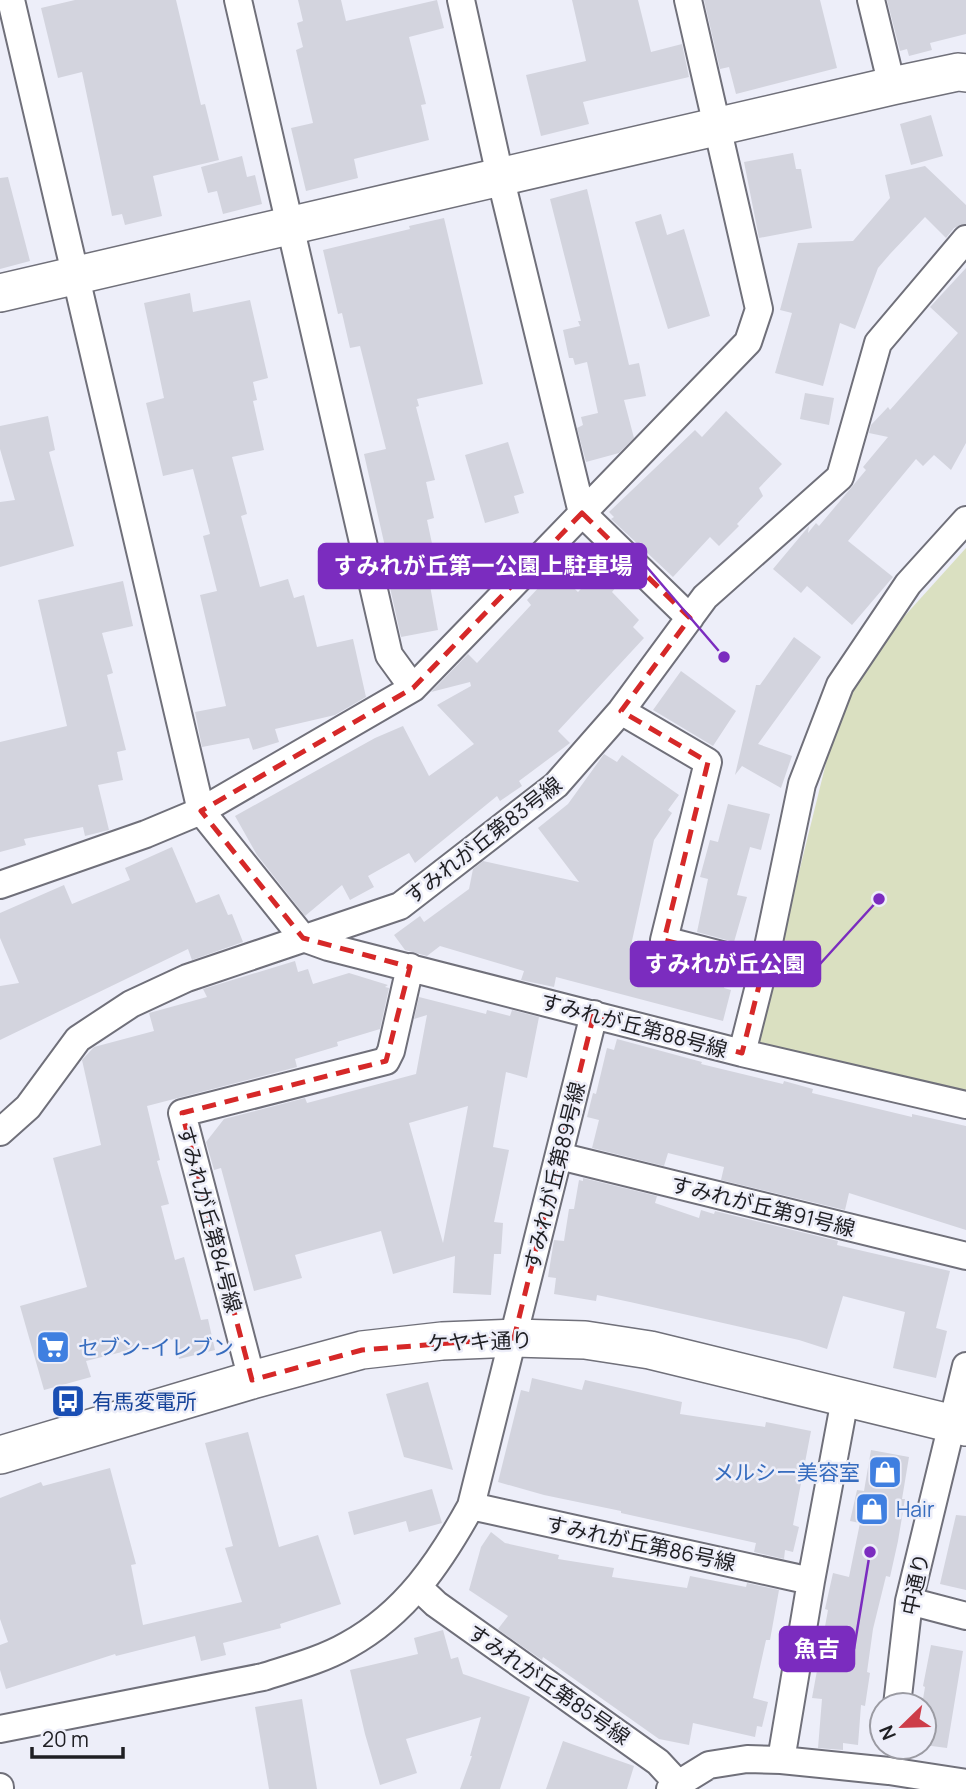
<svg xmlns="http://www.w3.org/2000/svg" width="966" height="1789" font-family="Manrope,'Noto Sans JP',sans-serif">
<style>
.green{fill:#dae0c1}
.building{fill:#d3d4de;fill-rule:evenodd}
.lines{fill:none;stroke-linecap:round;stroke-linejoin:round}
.street-casing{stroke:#70707a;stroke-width:30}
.secondary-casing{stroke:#70707a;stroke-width:40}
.street{stroke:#fff;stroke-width:26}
.secondary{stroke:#fff;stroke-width:37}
.marked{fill:none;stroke:#d62828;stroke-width:5;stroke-dasharray:14 9;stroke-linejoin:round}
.labels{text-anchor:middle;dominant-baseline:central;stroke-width:5;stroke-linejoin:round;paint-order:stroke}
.street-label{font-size:21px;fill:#1f1f23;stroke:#edeef9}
.shop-label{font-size:21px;fill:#366cbe;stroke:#edeef9;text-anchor:start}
.transit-label{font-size:21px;fill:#164399;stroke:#edeef9;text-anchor:start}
.leader{fill:none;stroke:#7b2cbf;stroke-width:2.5}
.callout-dot{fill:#7b2cbf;stroke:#edeef9;stroke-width:2.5}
.callout{fill:#7b2cbf;stroke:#7b2cbf;stroke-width:2.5}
.callout-label{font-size:23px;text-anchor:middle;font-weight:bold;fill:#fff}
</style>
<rect width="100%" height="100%" fill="#edeef9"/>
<path class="green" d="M966 548V1093L757 1042 828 755 843 705 873 651Z"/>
<path class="building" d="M75 0H176L201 105 205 104 219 160 153 176 162 216 125 225 122 214 112 216 82 72 58 78 41 8Z
M298 0H341L346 21 437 0 444 28 409 37 426 104 421 105 429 140 354 159 358 178 306 191 291 128 313 123 296 50 303 47 297 23 303 21Z
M572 0H638L651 52 682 44 689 77 583 102 589 124 541 136 526 75 586 61Z
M704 0H820L837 68 736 94 729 67 720 69Z
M887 0H966V34L930 43 932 50 909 56 907 49 900 51Z
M931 115 943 156 911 165 900 124Z
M793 153 796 169H801L812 228 759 238 744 162Z
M242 156 247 177 255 175 262 204 223 214 217 191 208 193 201 167Z
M925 166 966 205V224L954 228 946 238 925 217 890 254 878 268 855 329 840 323 823 386 775 373 792 313 780 310 798 243 853 241 890 198 885 175Z
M8 177 30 261 0 269V178Z
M587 189 629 365 639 363 646 396 624 400 634 438 619 453 586 462 577 428 583 425 581 417 598 413 587 362 575 365 573 358H569L563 330 580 326 578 321H581L550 199Z
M661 214 667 235 684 229 710 316 668 329 635 222Z
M444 218 483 384 417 399 419 406 416 407 435 480 426 482 434 518 427 520 437 567 427 569 438 630 401 637 389 583 393 582 364 454 386 449 360 346 350 348 342 313 338 314 323 250 410 229 409 226Z
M966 268V443L951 470 934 455 923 466 916 459 848 541 893 577 852 625 807 586 801 593 773 569 809 526 808 533 816 523 819 526 866 470 863 467 888 437 869 433 871 425 888 407 890 410 958 333 930 307Z
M190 293 193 312 250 300 268 378 253 382 257 400 253 401 264 450 232 457 247 514 241 516 260 587 288 579 294 598 304 595 317 647 353 639 366 697 335 715 275 729 279 742 253 750 249 738 202 747 195 712 226 706 200 595 217 591 203 536 210 534 193 469 163 476 146 403 164 398 144 303Z
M805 393 834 398 829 425 800 419Z
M726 411 782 464 759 488 763 496 737 524 739 526 719 546 710 537 673 577 611 519 614 517 609 512 695 430 702 437Z
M48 416 55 450 49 452 74 546 0 567V502L15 500 0 449V426Z
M508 442 524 493 514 496 519 513 485 523 465 455Z
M555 570 578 592 598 571 616 587 612 592 639 620 633 627 644 638 558 731 570 743 519 781 522 786 500 801 497 796 415 863 409 853 368 876 374 887 350 900 342 885 305 916 257 855 235 816 375 738 403 726 429 776 474 744 437 705 471 686 470 682 431 692 468 654 477 663 531 605 527 600Z
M123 581 133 626 102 633 113 673 107 675 126 750 117 752 123 780 98 785 109 830 85 836 83 827 24 839 26 845 0 852V742L67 726 38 600Z
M794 637 821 657 758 744 792 756 781 788 742 766 735 775 756 685H760Z
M681 671 736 711 713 746 653 710Z
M604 754 617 762 622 755 679 795 668 810 672 813 654 840 630 950 688 966 690 963 727 973 724 988 731 990 723 1021 556 977 554 987 521 980 524 971 440 946 427 956 405 950 394 935 420 916 424 922 469 889 473 869 483 861 579 882 538 828 568 804Z
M728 804 770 814 761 850 750 847 737 895 747 897 734 942 697 932 708 879 700 877 710 840 718 842Z
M172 847 196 903 219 894 228 915 232 914 243 942 192 960 188 949 0 1040V986L19 983 0 938V913L64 885 72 904 130 880 125 868Z
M295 961 298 972 308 969 313 984 349 973 388 985 385 987 389 988 380 1029 337 1042 338 1046 295 1059 297 1067 147 1106 160 1160 157 1161 169 1204 161 1206 175 1260 184 1257 201 1320 208 1319 215 1350 179 1359 174 1339 86 1361 91 1377 44 1390 20 1306 87 1287 53 1158 101 1145 82 1060 94 1047 154 1031 149 1013 207 997 203 989Z
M419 997 486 1014 487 1010 510 1016 512 1010 539 1017 527 1078 506 1072 493 1147 509 1150 494 1222 503 1223 501 1254H494L491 1295 453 1293 455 1256 393 1274 381 1231 295 1255 302 1278 254 1291 221 1168 214 1170 206 1142 224 1119 305 1098 307 1103 416 1074 427 1015 414 1019ZM468 1106 443 1243 409 1123Z
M617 1039 702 1062 701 1064 783 1084 784 1081 813 1089 812 1093 912 1117V1114L966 1126V1230L849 1193 845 1210 721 1180 724 1167 668 1153 664 1166 592 1148 599 1120 587 1117 593 1093 596 1094 607 1048 614 1050Z
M583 1178 657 1196 655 1203 699 1218 701 1210 714 1214 715 1211 838 1241 837 1245 950 1271 936 1328 947 1331 936 1378 893 1368 905 1312 843 1296 827 1349 799 1340 630 1302 597 1295 596 1301 554 1294 556 1278 548 1277 554 1240 564 1241 569 1209H574L579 1180 583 1181Z
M532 1378 582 1390 585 1380 682 1402 680 1414 765 1427 766 1422 811 1431 793 1525 799 1527 793 1552 785 1550 784 1559 754 1552 756 1543 621 1513V1511L544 1495 498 1482 521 1390 529 1392Z
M428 1382 453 1470 404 1457 386 1394Z
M248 1432 279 1547 318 1535 341 1604 280 1624 281 1628 223 1643 226 1655 201 1661 195 1636 116 1656 115 1654 6 1689 0 1670V1645L8 1642 0 1619V1498L41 1482 43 1486 110 1468 136 1564 131 1565 143 1625 242 1602 225 1548 233 1546 205 1443Z
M871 1450 909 1457 902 1499H905L898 1541 890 1577 886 1576 873 1629 867 1672 870 1673 865 1706 861 1705 858 1745 843 1743V1750L818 1748 822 1699 812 1698 828 1610 825 1609 833 1573 849 1577 860 1523 850 1521 857 1490 864 1491Z
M432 1489 442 1523 409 1532 406 1521 354 1535 348 1512Z
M956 1515 966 1516V1590L940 1584Z
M491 1532 505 1543 559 1555 558 1559 614 1568 612 1577 687 1588 690 1576 746 1587 747 1583 779 1590 770 1640H766L753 1698 768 1702 762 1727 757 1726 755 1737 693 1723 689 1745 659 1739 543 1657 542 1660 503 1633 498 1629 508 1616 469 1590 481 1547Z
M443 1630 451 1659 458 1657 463 1674 530 1697 500 1789H460L472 1756H470L481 1717 406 1739 417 1773 380 1785 365 1734 350 1670 418 1654 414 1638Z
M931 1645 963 1651 947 1748 924 1745V1705H922L925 1687 923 1686Z
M302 1699 317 1789H269L255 1707Z
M563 1741 634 1766 627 1789H546Z"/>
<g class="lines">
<g class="street-casing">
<path id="street" d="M11 0 201 811 303 938 328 947 742 1053 966 1105
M238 0 389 655 413 688
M461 0 500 176 582 513 690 618
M871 0 892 86
M621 711 708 762 664 940 764 966
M0 885 146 834 201 811 413 688 748 342 759 309 688 0
M742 1053 764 966 802 784 840 685 908 584 966 520
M0 1132 28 1107 78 1039 131 1004 187 978 400 906 556 785 621 711 705 597 840 477 878 343 966 239
M559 1156 966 1256
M252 1380 182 1113 386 1061 391 1051 410 967
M471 1506 811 1581
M418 1587 436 1604 658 1762 683 1789
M909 1601 966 1616
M897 1705 909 1601 966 1366
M0 1729 263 1677C291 1668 322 1660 348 1645 406 1613 440 1562 471 1506L594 1014
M781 1760 811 1581 845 1399
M0 1787V1789
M670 1789 709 1765 747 1759 781 1760 889 1771 966 1783"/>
</g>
<g class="secondary-casing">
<path id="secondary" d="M0 293 892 86 958 72 966 73
M0 1455 252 1380 362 1350 442 1341 514 1338 585 1340 650 1350 966 1427"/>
</g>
<use href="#street" class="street"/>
<use href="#secondary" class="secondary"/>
</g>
<path class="marked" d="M582 513 690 618 621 711 708 762 664 940 764 966 742 1053 594 1014 514 1338 362 1350 252 1380 182 1113 386 1061 410 967 303 938 201 811 413 688Z"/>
<defs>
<g id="supermarket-square" transform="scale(1.75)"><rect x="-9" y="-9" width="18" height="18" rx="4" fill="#3f7fe0" stroke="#edeef9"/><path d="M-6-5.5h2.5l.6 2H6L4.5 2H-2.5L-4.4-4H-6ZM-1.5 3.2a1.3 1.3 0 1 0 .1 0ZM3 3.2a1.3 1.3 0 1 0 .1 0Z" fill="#fff"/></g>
<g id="bus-square" transform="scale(1.75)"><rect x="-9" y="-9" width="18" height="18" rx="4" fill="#1a4fb4" stroke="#edeef9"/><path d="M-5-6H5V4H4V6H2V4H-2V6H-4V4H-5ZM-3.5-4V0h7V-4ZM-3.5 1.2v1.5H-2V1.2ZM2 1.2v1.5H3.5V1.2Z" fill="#fff"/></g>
<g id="shop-square" transform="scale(1.75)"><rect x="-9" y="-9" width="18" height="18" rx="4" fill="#3f7fe0" stroke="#edeef9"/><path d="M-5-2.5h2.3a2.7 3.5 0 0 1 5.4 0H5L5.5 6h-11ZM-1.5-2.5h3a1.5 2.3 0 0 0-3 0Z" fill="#fff"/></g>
</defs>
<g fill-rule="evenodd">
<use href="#supermarket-square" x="53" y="1347"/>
<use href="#bus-square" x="68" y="1401"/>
<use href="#shop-square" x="885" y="1472"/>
<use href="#shop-square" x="872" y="1509"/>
</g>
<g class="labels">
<g class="street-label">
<text transform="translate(483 840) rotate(-38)">すみれが丘第83号線</text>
<text transform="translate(634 1025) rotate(15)">すみれが丘第88号線</text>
<text transform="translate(554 1176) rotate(-76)">すみれが丘第89号線</text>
<text transform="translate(763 1206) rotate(14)">すみれが丘第91号線</text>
<text transform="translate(210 1219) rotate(75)">すみれが丘第84号線</text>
<text transform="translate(480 1341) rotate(-2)">ケヤキ通り</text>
<text transform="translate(641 1543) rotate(12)">すみれが丘第86号線</text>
<text transform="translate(915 1584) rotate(-78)">中通り</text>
<text transform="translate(549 1684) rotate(35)">すみれが丘第85号線</text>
</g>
<g class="shop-label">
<text x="78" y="1347">セブン-イレブン</text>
<text x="860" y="1472" text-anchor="end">メルシー美容室</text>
<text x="896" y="1509">Hair</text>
</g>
<g class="transit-label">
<text x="92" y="1401">有馬変電所</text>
</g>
</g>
<path class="leader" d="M724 657L646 566M879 899L820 964M870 1552L854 1649"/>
<g class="callout-dot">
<circle cx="724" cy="657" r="7"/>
<circle cx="879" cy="899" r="7"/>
<circle cx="870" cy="1552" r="7"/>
</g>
<g class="callout">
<rect x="319" y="544" width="327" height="44" rx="7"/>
<rect x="631" y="942" width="189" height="44" rx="7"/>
<rect x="780" y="1627" width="74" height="44" rx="7"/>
</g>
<g class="callout-label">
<text x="483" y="574">すみれが丘第一公園上駐車場</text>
<text x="725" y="972">すみれが丘公園</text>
<text x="817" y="1657">魚吉</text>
</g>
<g transform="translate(903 1726) rotate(247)"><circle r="33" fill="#edeef9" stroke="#9b9ba3" stroke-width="2"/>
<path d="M0-5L12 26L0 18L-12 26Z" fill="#cd3d49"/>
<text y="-10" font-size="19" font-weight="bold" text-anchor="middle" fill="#1f1f23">N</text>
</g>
<path d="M32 1747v10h91v-10" fill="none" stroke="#1f1f23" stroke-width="3.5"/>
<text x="42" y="1747" font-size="21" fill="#1f1f23" stroke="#edeef9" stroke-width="5" paint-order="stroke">20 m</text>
</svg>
